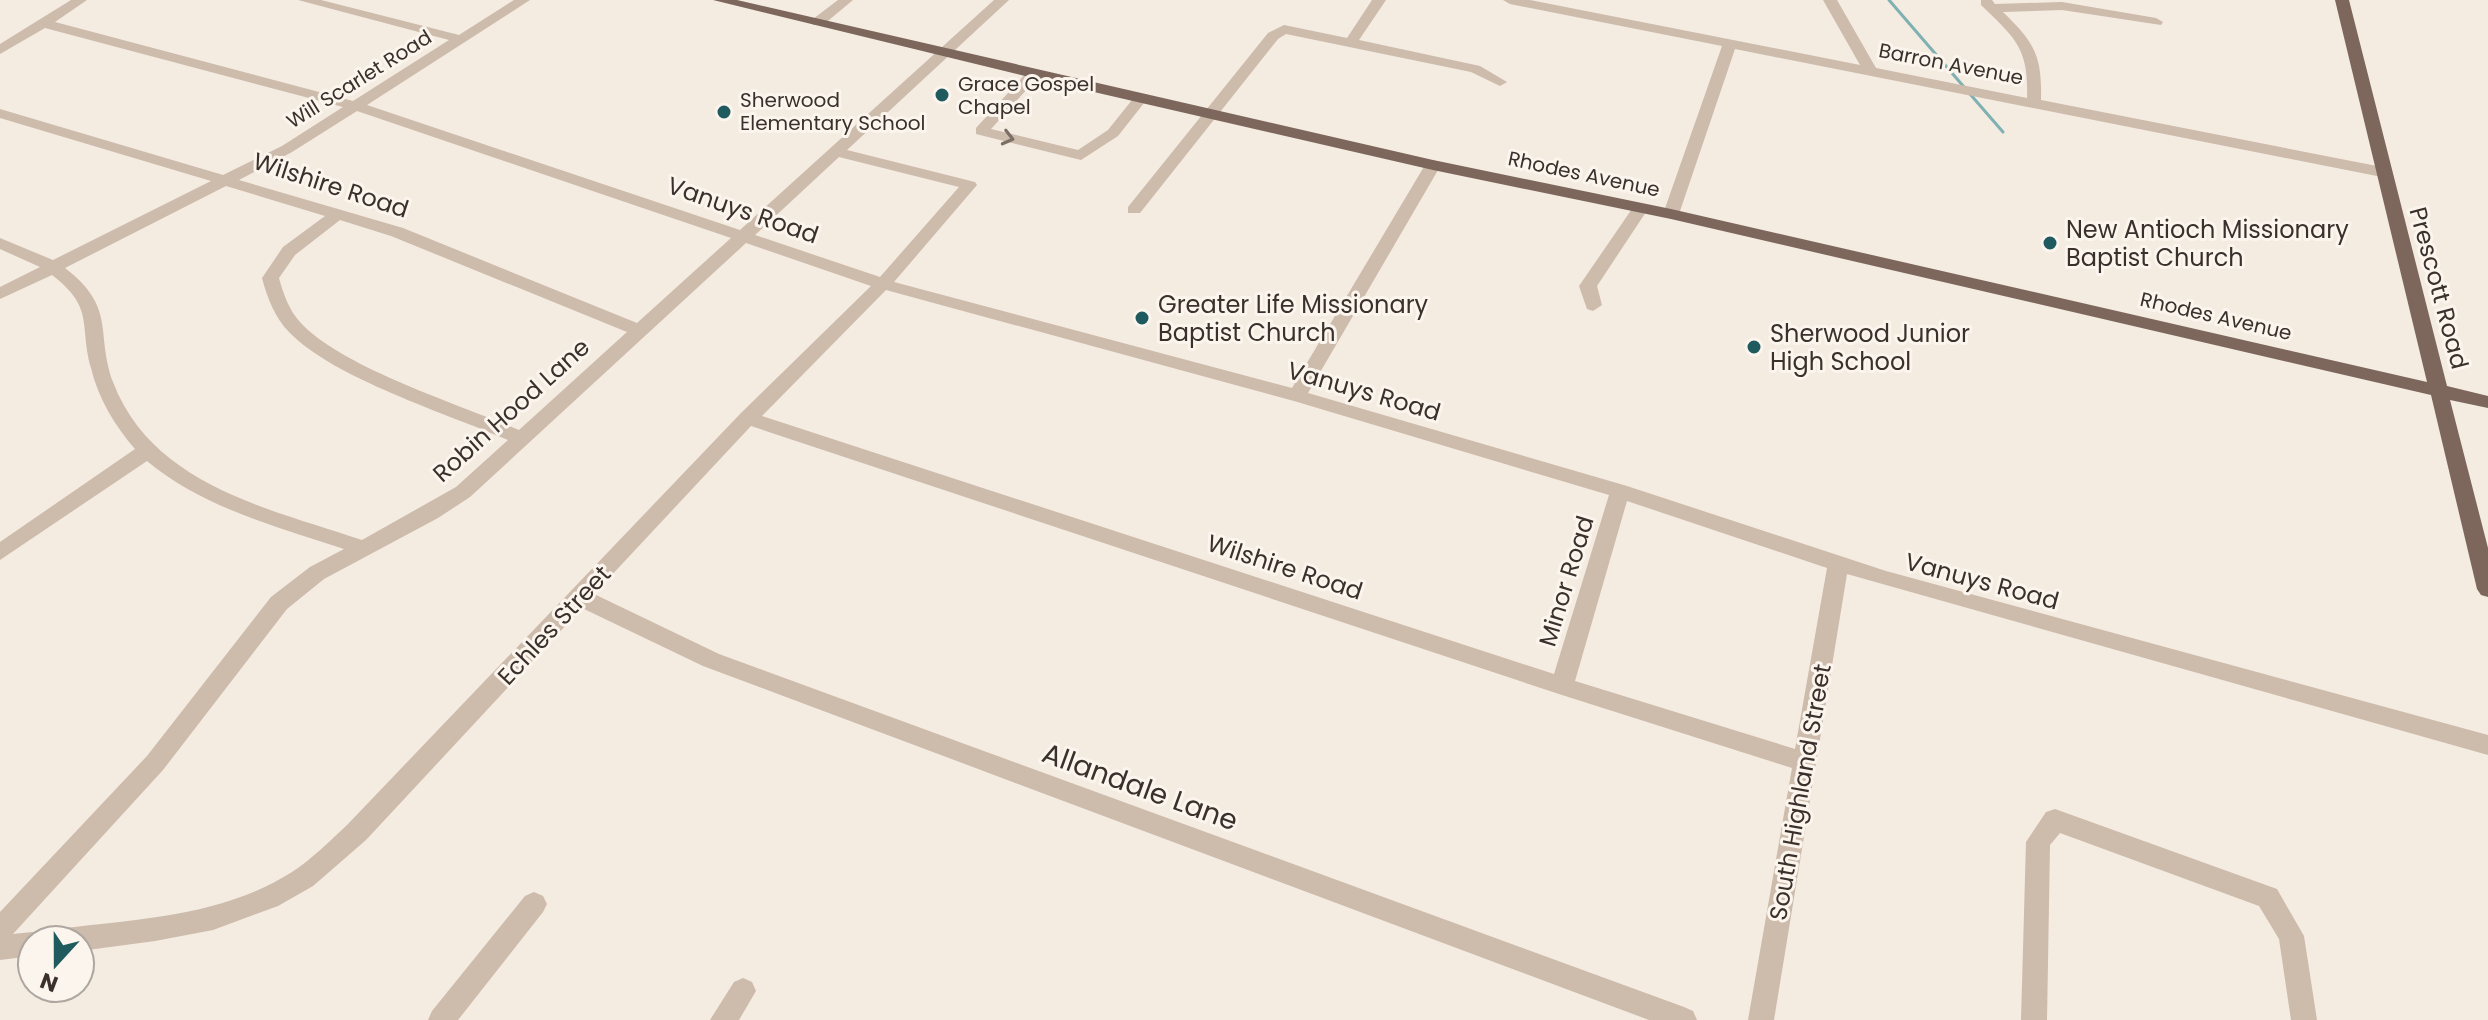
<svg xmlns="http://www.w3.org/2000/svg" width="2488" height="1020" font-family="Poppins,sans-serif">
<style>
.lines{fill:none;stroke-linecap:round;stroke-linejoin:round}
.stream{stroke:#7fb0b2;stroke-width:3}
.minor{fill:#cdbbac;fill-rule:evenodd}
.major{fill:#7d675c;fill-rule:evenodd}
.oneway{stroke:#7d6f65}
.poi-dot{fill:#1f5a5e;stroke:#fbf5ee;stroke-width:3}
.labels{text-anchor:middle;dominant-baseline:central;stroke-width:6;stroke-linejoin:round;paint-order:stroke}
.far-street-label{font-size:20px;fill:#3b302b;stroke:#fbf5ee}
.far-poi-label{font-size:20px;fill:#3b302b;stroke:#fbf5ee;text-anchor:start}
.street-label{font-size:24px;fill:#3b302b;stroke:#fbf5ee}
.poi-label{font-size:24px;fill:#3b302b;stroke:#fbf5ee;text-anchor:start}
.near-street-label{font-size:28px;fill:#3b302b;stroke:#fbf5ee}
</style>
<rect width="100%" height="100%" fill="#f4ebe1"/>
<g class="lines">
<path class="stream" d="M1889 0 1964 87
M1970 94 2003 132"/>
<path class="minor" d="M71 0H87L55 22 353 101 449 40 298 0H321L459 35 514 0H530L367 105 740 230 994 0H1009L847 150 975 182 977 185 894 282 1292 388 1425 165 1433 160 1438 162 1441 165 1308 393 1627 486 1886 571 2488 735V755L1847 574 1774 1020H1748L1792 768 1562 695 751 426 594 594 719 654 1684 1007 1693 1011 1697 1020H1649L703 666 582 608 366 840 313 886 278 906 213 930 155 941 80 951V940H52L56 931 65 928C142 919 225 915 292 872 312 859 330 841 348 824L741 413 871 286 746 243 470 497 438 518 324 579 287 609 163 770 13 934 32 932 41 935 43 940H32V956L0 960V912L147 756 271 597 310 567 344 549C276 526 203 508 147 461L0 560V542L135 449C115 426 98 398 91 368 79 324 95 308 52 275L0 299V287L40 267 0 249V238L53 260 211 181 0 118V109L223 175 282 146 343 107 45 28 0 54V44ZM357 111 731 238 637 323 403 228 239 180 292 152ZM839 157 959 187 880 277 755 235ZM226 186 325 216 283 247 262 278C267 297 275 318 289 332 333 378 448 414 508 440L456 487 362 540C270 509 152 485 113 382 95 332 117 308 65 268ZM340 220 391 236 627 332 519 430C461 405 340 367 300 322 289 310 283 293 279 278L295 255ZM886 290 1294 401 1609 495 1554 674 762 416ZM1627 501 1827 568 1795 749 1575 681Z
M838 0H853L823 25H813V19Z
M1372 0H1386L1359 40 1480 66 1507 82 1500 86 1471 72 1286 34 1278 39 1140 213H1128V207L1268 33 1284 25 1347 38Z
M1503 0H1530L1860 65 1823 0H1837L1876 68 2027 98C2029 48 2015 38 1981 5V0H1992L1995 4 2062 2 2156 18 2163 22 2161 25 2062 10 2003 12C2035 43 2042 56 2041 100L2382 167 2390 172 2382 177 1735 49 1679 214 1671 219 1663 214 1722 46 1510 4Z
M1033 70 1038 71V77L991 129 1078 150 1108 130 1136 95 1148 98 1118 136 1081 160 976 134V128L1028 71Z
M1640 204 1648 209 1597 286 1602 305 1593 311 1587 309 1579 286 1634 206Z
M2055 809 2277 889 2304 936 2317 1020H2291L2279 939 2259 906 2060 833 2050 845 2047 1020H2021L2026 842 2046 812Z
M534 892 543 896 547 904 543 912 458 1020H428L432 1011 525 896Z
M743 978 752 982 756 991 739 1020H710L734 982Z"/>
<path class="major" d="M713 0H737L1433 160 1671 209 2427 382 2335 0H2349L2447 386 2488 396V408L2450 400 2488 548V597L2481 595 2477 589 2431 395 1671 219 1433 170 1033 78Z"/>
</g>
<defs><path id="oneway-chevron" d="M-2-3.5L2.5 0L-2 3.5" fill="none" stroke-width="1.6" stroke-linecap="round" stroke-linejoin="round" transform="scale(2)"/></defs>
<use class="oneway" href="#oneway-chevron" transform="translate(1008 138) rotate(14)"/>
<g class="poi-dot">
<circle cx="942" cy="95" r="8"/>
<circle cx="724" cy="112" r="8"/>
<circle cx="2050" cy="243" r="8"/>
<circle cx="1142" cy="318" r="8"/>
<circle cx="1754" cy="347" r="8"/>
</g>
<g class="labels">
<g class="far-street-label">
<text transform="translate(1951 64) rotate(11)">Barron Avenue</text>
<text transform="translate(359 79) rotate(-32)">Will Scarlet Road</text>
<text transform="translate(1584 174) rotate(12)">Rhodes Avenue</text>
<text transform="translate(2216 316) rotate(13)">Rhodes Avenue</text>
</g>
<g class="far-poi-label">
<text x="958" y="84">Grace Gospel<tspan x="958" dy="23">Chapel</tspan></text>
<text x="740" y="100">Sherwood<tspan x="740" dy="23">Elementary School</tspan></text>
</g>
<g class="street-label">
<text transform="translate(331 185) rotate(18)">Wilshire Road</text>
<text transform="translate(743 210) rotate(19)">Vanuys Road</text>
<text transform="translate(2439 288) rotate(75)">Prescott Road</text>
<text transform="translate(1364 391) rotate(16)">Vanuys Road</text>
<text transform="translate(511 410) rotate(-42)">Robin Hood Lane</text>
<text transform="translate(1285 567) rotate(18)">Wilshire Road</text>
<text transform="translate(1566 581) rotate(-73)">Minor Road</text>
<text transform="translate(1982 581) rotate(15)">Vanuys Road</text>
<text transform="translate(554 625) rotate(-47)">Echles Street</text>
<text transform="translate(1800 792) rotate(-80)">South Highland Street</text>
</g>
<g class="poi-label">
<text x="2066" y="229">New Antioch Missionary<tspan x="2066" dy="28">Baptist Church</tspan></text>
<text x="1158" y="304">Greater Life Missionary<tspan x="1158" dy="28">Baptist Church</tspan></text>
<text x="1770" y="333">Sherwood Junior<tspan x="1770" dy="28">High School</tspan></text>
</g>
<g class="near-street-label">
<text transform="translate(1140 787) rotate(20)">Allandale Lane</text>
</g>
</g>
<g transform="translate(56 964) rotate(201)"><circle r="38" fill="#fbf5ee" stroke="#aea6a0" stroke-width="2"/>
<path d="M0-6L14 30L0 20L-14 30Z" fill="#1f5a5e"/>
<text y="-12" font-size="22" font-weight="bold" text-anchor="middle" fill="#3b302b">N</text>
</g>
</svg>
